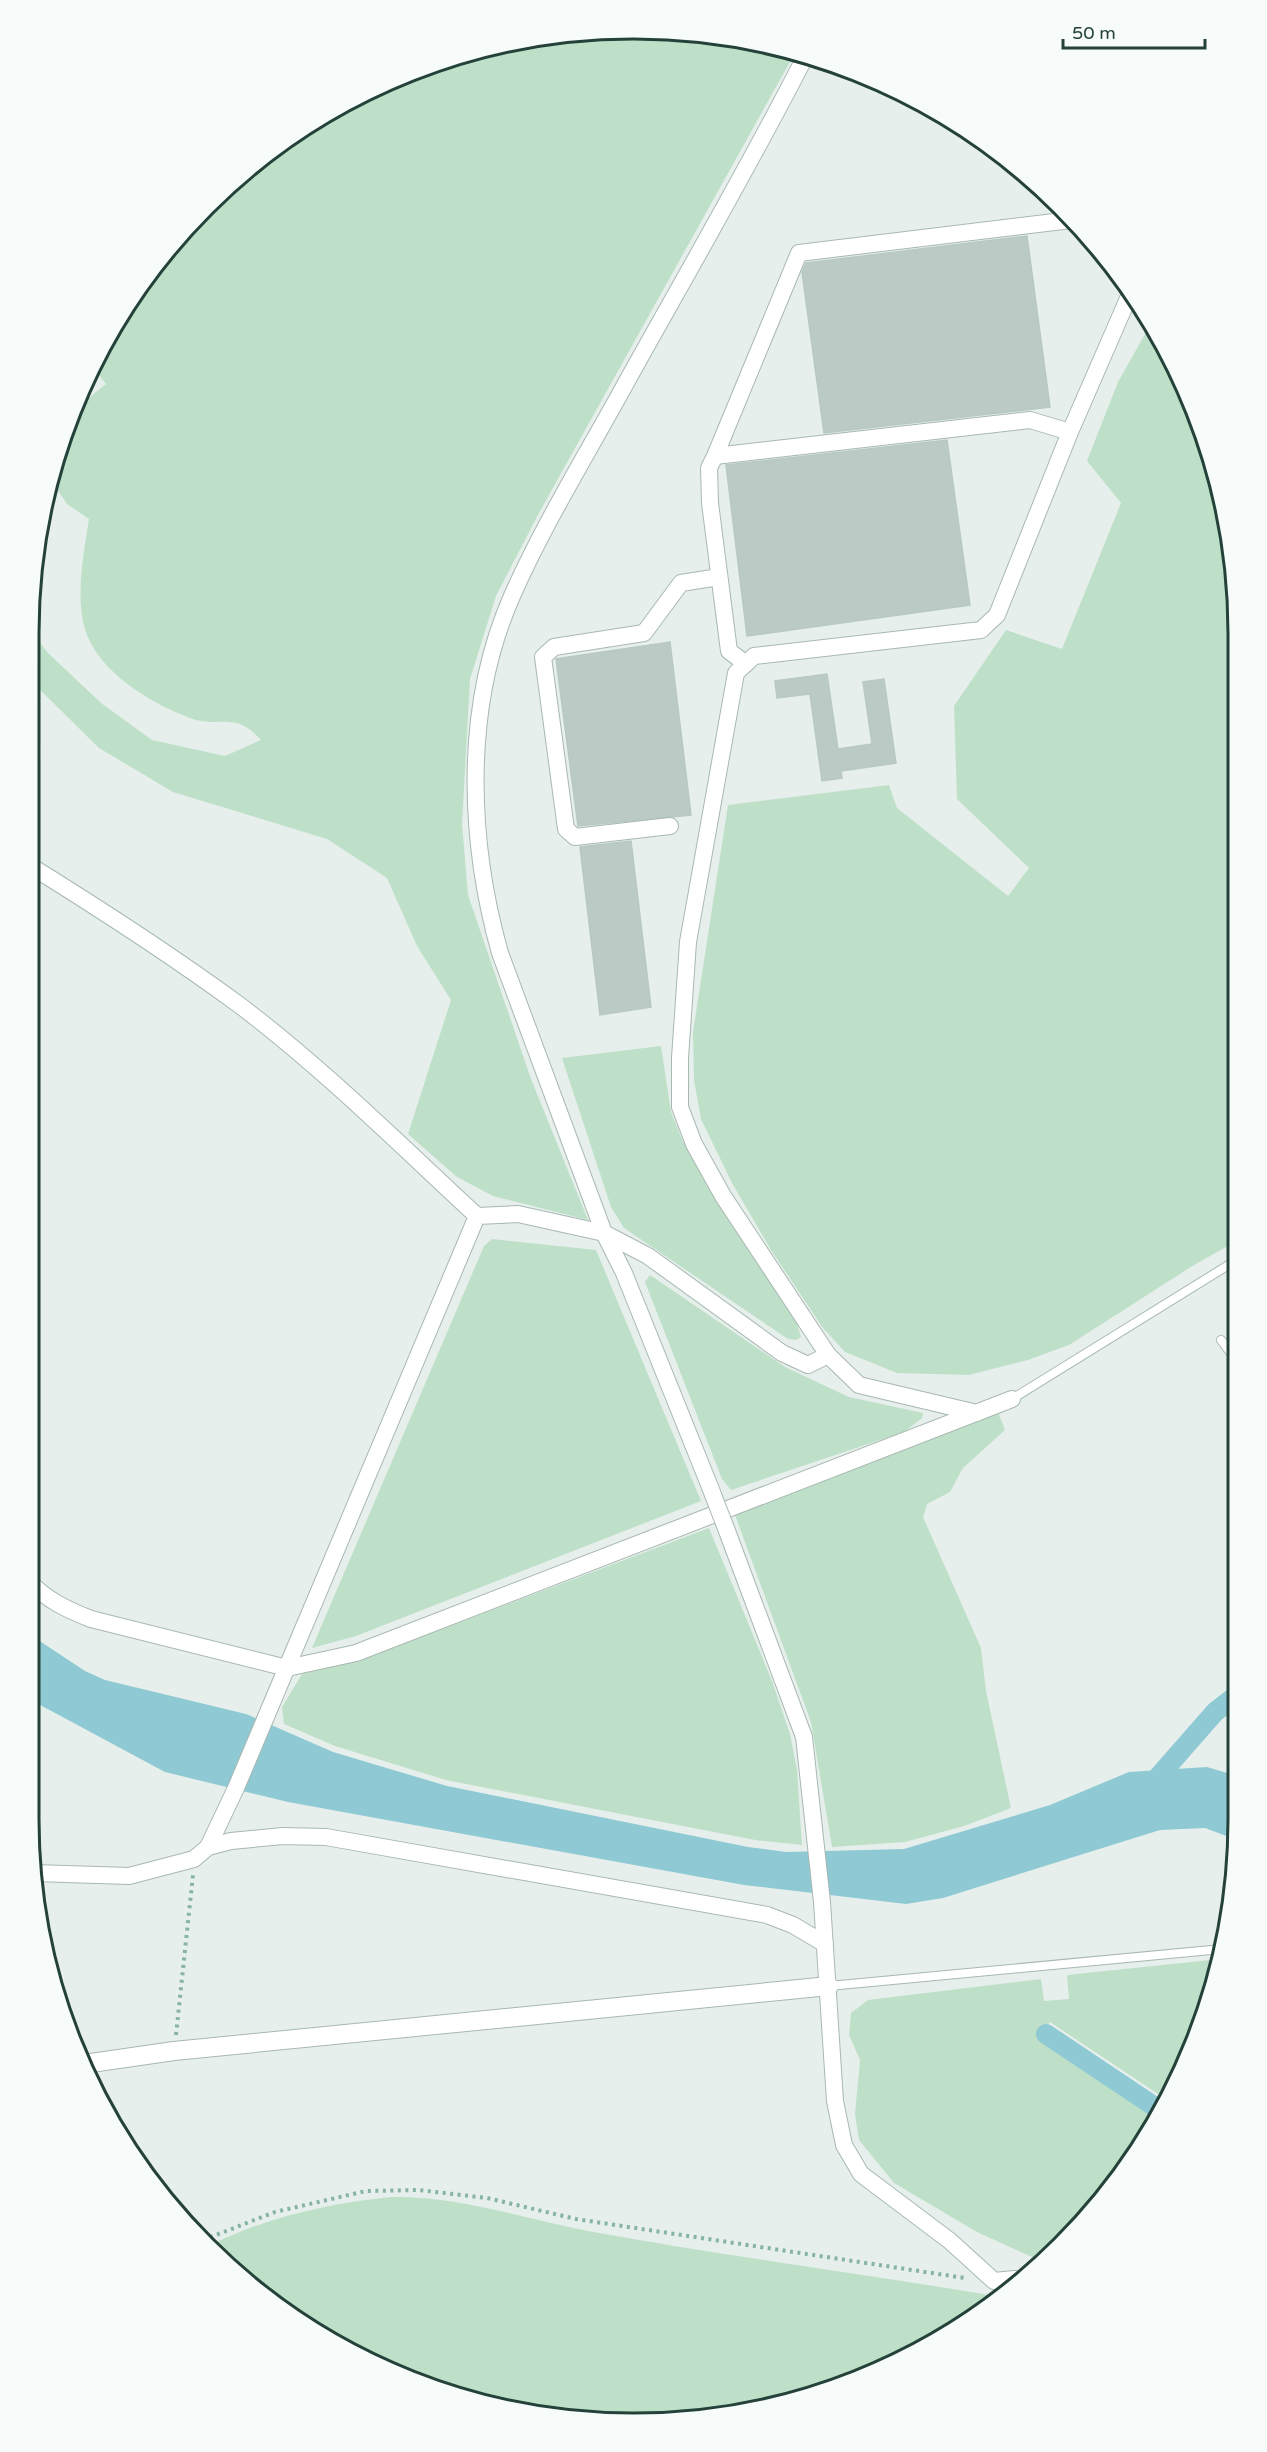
<svg xmlns="http://www.w3.org/2000/svg" width="1267" height="2452" font-family="'Varela Round',sans-serif">
<style>
.green{fill:#bfe0c8}
.water{fill:#8ec9d4}
.lines{fill:none;stroke-linecap:round;stroke-linejoin:round}
.canal{stroke:#8ec9d4;stroke-width:20}
.building{fill:#bbcac4;stroke:#b8c9c2;stroke-width:1.5}
.service-casing{stroke:#a8b8b2;stroke-width:10}
.minor-casing{stroke:#a8b8b2;stroke-width:18}
.tertiary-casing{stroke:#a8b8b2;stroke-width:20}
.path{stroke:#86b3a5;stroke-width:4;stroke-dasharray:3 4.5;stroke-linecap:butt}
.service{stroke:#fff;stroke-width:8}
.minor{stroke:#fff;stroke-width:16}
.tertiary{stroke:#fff;stroke-width:18}
.minor-bridge-casing{stroke:#a8b8b2;stroke-width:18;stroke-linecap:butt}
.minor-bridge{stroke:#fff;stroke-width:16}
.rim{fill:none;stroke:#24423a;stroke-width:3}
</style>
<rect width="100%" height="100%" fill="#e6efeb"/>
<path class="green" d="M673 30 796 51 539 513 496 596 470 679 462 824 468 895 531 1079 588 1220 493 1196 457 1177 408 1134 451 1000 417 946 387 878 327 839 173 792 99 748 30 680V630L48 653 101 703 152 740 225 756 261 740C234 710 220 729 190 718 150 703 98 672 85 629 75 597 84 551 89 519L67 504 49 477 74 410 106 384 91 365 154 265 235 178 331 109 439 60 555 34Z
M1149 327 1193 402 1233 554 1235 1242 1194 1265 1069 1345 1028 1360 969 1375 897 1373 845 1352 823 1328 771 1250 732 1183 701 1119 694 1080 693 1032 728 805 889 785 897 808 1008 896 1029 868 957 799 954 706 1006 630 1062 649 1121 503 1087 461 1118 382Z
M661 1046 671 1112 683 1142 796 1321 801 1337 796 1340 788 1339 624 1228 611 1207 562 1058Z
M492 1239 596 1250 701 1501 356 1636 312 1648 484 1246Z
M650 1275 785 1367 849 1397 923 1413 922 1418 904 1432 731 1490 722 1479 645 1282Z
M998 1412 1005 1430 963 1468 950 1492 927 1504 923 1517 981 1648 986 1691 1011 1808 964 1826 905 1842 832 1847 811 1722 735 1515Z
M709 1528 772 1681 790 1734 797 1770 802 1845 755 1840 446 1780 335 1746 284 1724 282 1707 302 1674 360 1660Z
M1220 1959 1218 1975 1176 2086 1167 2100 1050 2022 1037 2038 1156 2119 1113 2187 1043 2262 977 2232 894 2183 859 2140 855 2114 860 2060 849 2035 851 2013 868 2000 1041 1979 1044 2001 1069 1999 1067 1975Z
M391 2197C459 2196 522 2218 588 2231 725 2256 864 2274 1002 2297 887 2385 740 2430 595 2422 573 2421 550 2415 528 2411 485 2404 442 2395 402 2377 384 2370 367 2359 350 2350 295 2320 251 2291 209 2246 263 2218 330 2203 391 2197Z"/>
<path class="water" d="M29 1634 85 1671 105 1680 246 1714 333 1752 447 1786 748 1847 786 1852 904 1849 1050 1805 1129 1772 1207 1767 1237 1776V1840L1205 1828 1160 1830 943 1898 906 1904 744 1885 288 1802 165 1772 29 1699Z"/>
<g class="lines">
<path class="canal" d="M1151 1785 1215 1712 1237 1695
M1046 2034 1161 2111"/>
</g>
<path class="building" d="M1027 236 1050 407 824 433 802 272 806 263Z
M947 440 970 605 747 636 726 465Z
M670 642 691 815 578 826 556 659Z
M827 674 838 749 872 744 863 682 884 679 896 763 841 771 842 778 822 781 810 694 777 698 775 681Z
M631 841 651 1007 600 1015 580 847Z"/>
<g class="lines">
<g class="service-casing">
<path id="service" d="M1221 1340 1236 1360
M1012 1399 1235 1261
M829 1986 1222 1949"/>
</g>
<g class="minor-casing">
<path id="minor" d="M715 456 799 253 1071 220
M746 664 729 651 710 503 709 468 715 456 1030 420 1070 432
M670 826 575 837 566 829 543 657 554 647 644 633 681 583 719 577
M29 865C100 909 171 955 238 1004 323 1068 399 1144 477 1216L518 1214 604 1233 648 1256 782 1353 808 1365 828 1355
M977 1413 859 1385 828 1355 723 1196 694 1144 680 1107V1058L688 942 736 673 754 656 981 630 997 615 1070 432 1130 294
M710 1487 624 1273 604 1233 500 953C468 839 463 707 512 596 543 526 584 459 621 392 683 280 748 169 806 55
M727 1531 804 1737 822 1902 835 2101 844 2145 861 2174 950 2241 994 2281 1015 2279 1020 2283
M29 1581C46 1600 68 1610 91 1619L287 1668 356 1653 1012 1399
M208 1847 236 1788 477 1216
M34 1873 129 1876 194 1859 208 1847 231 1841 283 1836 326 1837 767 1915 793 1925 825 1944"/>
</g>
<g class="tertiary-casing">
<path id="tertiary" d="M84 2064 174 2051 829 1986"/>
</g>
<path class="path" d="M176 2035 193 1875
M203 2240 275 2212 366 2191 419 2190 487 2198 576 2219 965 2278"/>
<use href="#service" class="service"/>
<use href="#minor" class="minor"/>
<use href="#tertiary" class="tertiary"/>
<g class="minor-bridge-casing">
<path id="minor-bridge" d="M710 1487 727 1531"/>
</g>
<use href="#minor-bridge" class="minor-bridge"/>
</g>
<path d="M0 0H1267V2452H0ZM633 39H634A594 594 0 0 1 1228 633V1819A594 594 0 0 1 634 2413H633A594 594 0 0 1 39 1819V633A594 594 0 0 1 633 39Z" fill="#f7fbf9" fill-rule="evenodd"/>
<path class="rim" d="M633 39H634A594 594 0 0 1 1228 633V1819A594 594 0 0 1 634 2413H633A594 594 0 0 1 39 1819V633A594 594 0 0 1 633 39Z"/>
<path d="M1063 39v9h142v-9" fill="none" stroke="#24423a" stroke-width="3"/>
<text x="1072" y="39" font-size="18" fill="#24423a" stroke="#f7fbf9" stroke-width="4.5" paint-order="stroke">50 m</text>
</svg>
